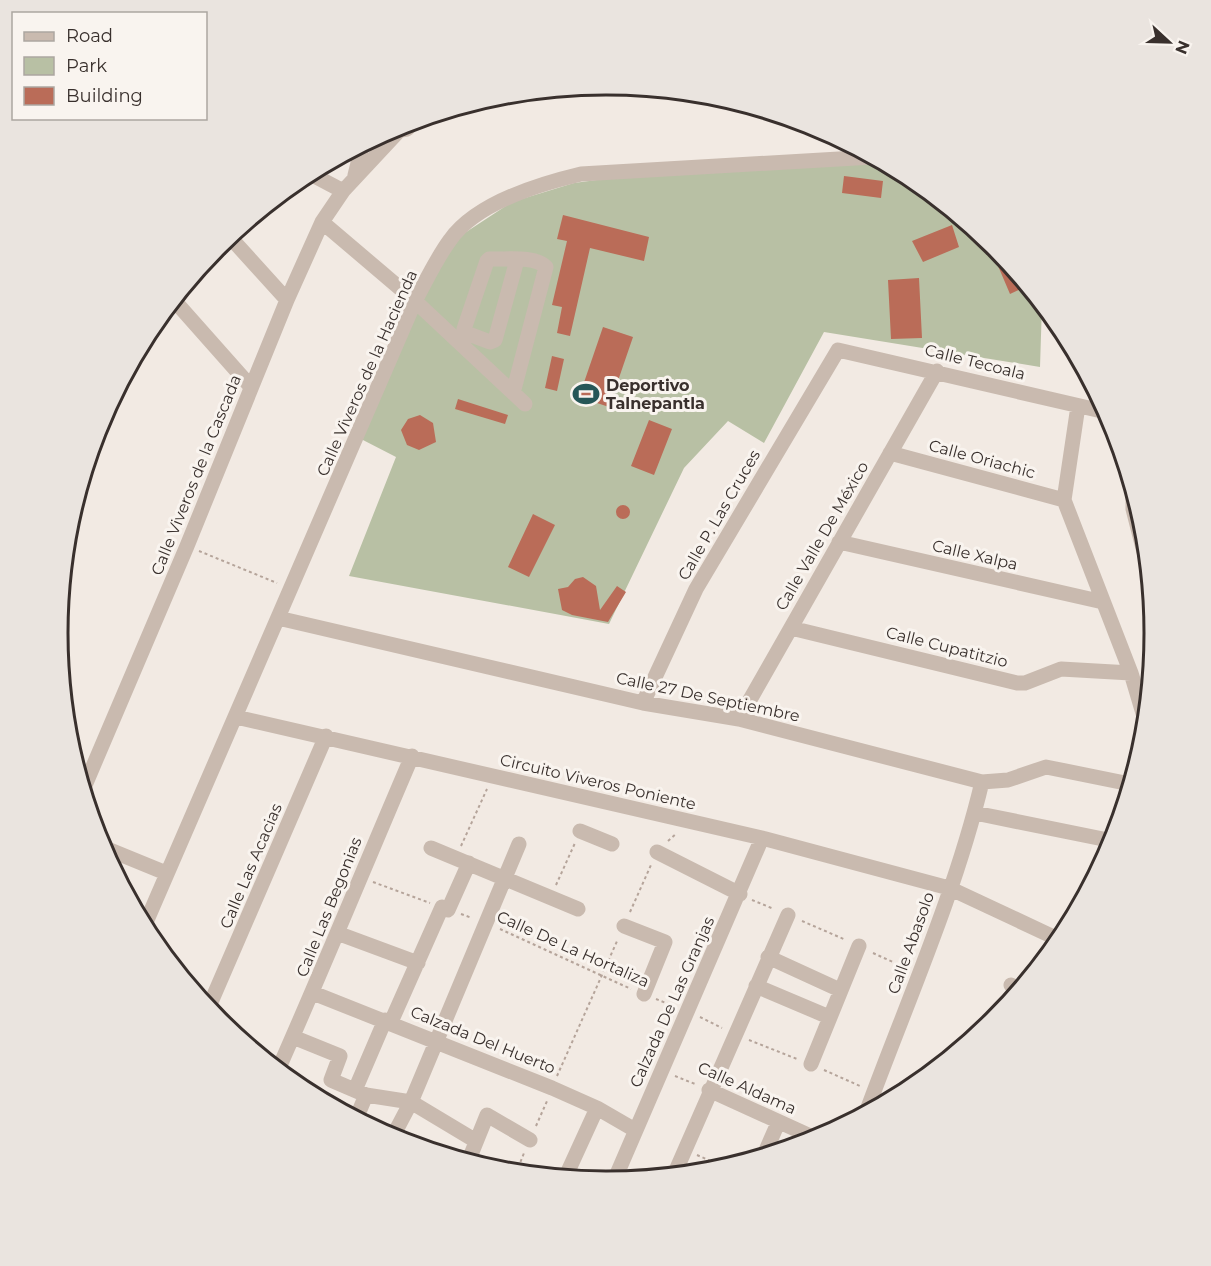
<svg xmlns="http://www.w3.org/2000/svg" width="1211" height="1266" font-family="Montserrat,sans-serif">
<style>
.green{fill:#b8c0a4}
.building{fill:#ba6c58}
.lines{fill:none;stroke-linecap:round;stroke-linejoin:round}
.path{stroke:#b5a49a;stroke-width:2;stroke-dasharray:3 3;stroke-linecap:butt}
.minor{stroke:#c9baaf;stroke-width:15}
.labels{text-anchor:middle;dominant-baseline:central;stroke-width:6;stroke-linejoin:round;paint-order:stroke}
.street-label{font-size:16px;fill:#39302d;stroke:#f9f4ef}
.poi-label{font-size:16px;font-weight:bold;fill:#39302d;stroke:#f9f4ef;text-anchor:start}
.rim{fill:none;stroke:#39302d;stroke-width:3}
</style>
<rect width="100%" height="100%" fill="#f2eae3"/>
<path class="green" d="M884 163 911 177 994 245 1042 304 1040 367 824 332 764 443 728 421 684 468 609 624 349 576 396 457 361 439 415 315 454 240 512 202 574 183 642 174Z"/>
<path class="building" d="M844 176 883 181 881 198 842 193Z
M563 215 649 237 644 261 590 248 570 336 557 333 562 307 552 305 567 241 557 239Z
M952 225 959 247 923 262 912 241Z
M987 240 994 245 1027 286 1010 294Z
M919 278 922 338 891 339 888 280Z
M603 327 633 337 609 407 579 397Z
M552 356 564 359 557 391 545 388Z
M458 399 508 415 505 424 455 409Z
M420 415 433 423 436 442 419 450 407 445 401 430 408 419Z
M649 420 672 429 654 475 631 466Z
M616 512a7 7 0 1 1 14 0a7 7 0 1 1-14 0Z
M533 514 555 525 529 577 508 567Z
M583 577 596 586 600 610 617 586 626 592 608 622 572 615 562 610 558 589 568 587 575 579Z"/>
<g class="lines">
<path class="path" d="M199 551 277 583
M668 841 677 833
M461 846 487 789
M373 882 430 903
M556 885 575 843
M752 900 774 909
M630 912 651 865
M461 914 472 918
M802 921 846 940
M500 929 631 989
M873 953 906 968
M656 999 673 1006
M700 1017 722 1028
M749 1040 797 1059
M824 1070 860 1086
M557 1076 618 939
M675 1076 695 1084
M536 1126 547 1101
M697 1155 724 1167
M516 1173 524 1153"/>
<path class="minor" d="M389 132 407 129 416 120
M309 173 343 191
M355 175 363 143
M322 222 415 301 525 404
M229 236 287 300
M173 299 251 387
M513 393 546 267C534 255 505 260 489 259L487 261 464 329 466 333 490 342 495 340 517 260
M1078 406 1064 500 1131 673 1145 720
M890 453 1064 500
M1133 493V509L1147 564
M839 542 1103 602
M278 618 643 703 739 719 982 782 1008 780 1046 767 1130 784
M791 628 1017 683H1025L1061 669 1131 673
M643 703 696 589 838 350 1106 412
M236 717 762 838 949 888 1060 940
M739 719 937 371
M83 790 187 546 287 300 322 222 343 191 398 132
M975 813 1113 841
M580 831 612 844
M100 846 166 873
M431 848 578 909
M657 852 740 894
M448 910 469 863
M624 926 665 942 644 994
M144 927 415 301C426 281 436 259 450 240 476 203 539 184 581 174L873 157
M337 933 418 963
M768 957 840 990
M1011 985 1020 989
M756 986 829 1017
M313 993 552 1088 597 1108 635 1130
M208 1009 326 736
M391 1022 442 907
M293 1037 340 1056 331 1080 366 1095 411 1102 476 1141
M811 1064 859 946
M278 1070C324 966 367 861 412 756
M355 1090 385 1020
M709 1090 817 1139
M866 1113C906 1004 955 895 982 782
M356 1119 366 1095
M392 1138 411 1102 519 844
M764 1155 778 1123
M468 1162 487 1115 530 1140
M674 1175 788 915
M565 1178 597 1108
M614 1181 762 838"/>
</g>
<defs>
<g id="stadium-bare" transform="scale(2.07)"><path d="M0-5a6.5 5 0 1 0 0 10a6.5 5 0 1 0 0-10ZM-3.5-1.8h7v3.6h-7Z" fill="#265657" stroke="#f9f4ef" stroke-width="2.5" paint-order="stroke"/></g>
</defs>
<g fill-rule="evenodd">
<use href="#stadium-bare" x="586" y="394"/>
</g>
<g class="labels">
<g class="street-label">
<text transform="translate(975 362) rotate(14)">Calle Tecoala</text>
<text transform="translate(367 373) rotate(-66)">Calle Viveros de la Hacienda</text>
<text transform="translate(982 459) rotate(15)">Calle Oriachic</text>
<text transform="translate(196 475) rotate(-68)">Calle Viveros de la Cascada</text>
<text transform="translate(719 515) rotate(-60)">Calle P. Las Cruces</text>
<text transform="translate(822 536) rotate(-60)">Calle Valle De México</text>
<text transform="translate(975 555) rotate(13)">Calle Xalpa</text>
<text transform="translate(947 647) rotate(14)">Calle Cupatitzio</text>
<text transform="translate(708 697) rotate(12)">Calle 27 De Septiembre</text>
<text transform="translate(598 782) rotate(13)">Circuito Viveros Poniente</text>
<text transform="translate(251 866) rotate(-67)">Calle Las Acacias</text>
<text transform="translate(329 907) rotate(-68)">Calle Las Begonias</text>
<text transform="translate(911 943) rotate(-70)">Calle Abasolo</text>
<text transform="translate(573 949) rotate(24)">Calle De La Hortaliza</text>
<text transform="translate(672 1002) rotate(-66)">Calzada De Las Granjas</text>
<text transform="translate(483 1040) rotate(22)">Calzada Del Huerto</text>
<text transform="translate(747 1088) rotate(24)">Calle Aldama</text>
</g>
<g class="poi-label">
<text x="606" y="385">Deportivo<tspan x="606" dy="18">Talnepantla</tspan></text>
</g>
</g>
<path d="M0 0H1211V1266H0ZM68 633a538 538 0 1 1 1076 0a538 538 0 1 1-1076 0Z" fill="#eae4df" fill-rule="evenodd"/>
<path class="rim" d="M68 633a538 538 0 1 1 1076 0a538 538 0 1 1-1076 0Z"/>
<rect x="12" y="12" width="195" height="108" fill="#f9f4ef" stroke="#aca6a1" stroke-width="1.5"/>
<rect x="24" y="32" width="30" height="9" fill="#c9baaf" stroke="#aca6a1" stroke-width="1.5"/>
<text x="66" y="42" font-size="18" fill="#39302d">Road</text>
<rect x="24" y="57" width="30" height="18" fill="#b8c0a4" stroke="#aca6a1" stroke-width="1.5"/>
<text x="66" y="72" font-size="18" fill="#39302d">Park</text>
<rect x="24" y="87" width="30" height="18" fill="#ba6c58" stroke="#aca6a1" stroke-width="1.5"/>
<text x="66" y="102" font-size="18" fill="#39302d">Building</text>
<g transform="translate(1169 42) rotate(112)" stroke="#f9f4ef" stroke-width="4.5" paint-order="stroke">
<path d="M0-4.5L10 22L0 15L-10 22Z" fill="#39302d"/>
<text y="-9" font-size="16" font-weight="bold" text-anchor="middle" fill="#39302d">N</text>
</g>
</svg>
